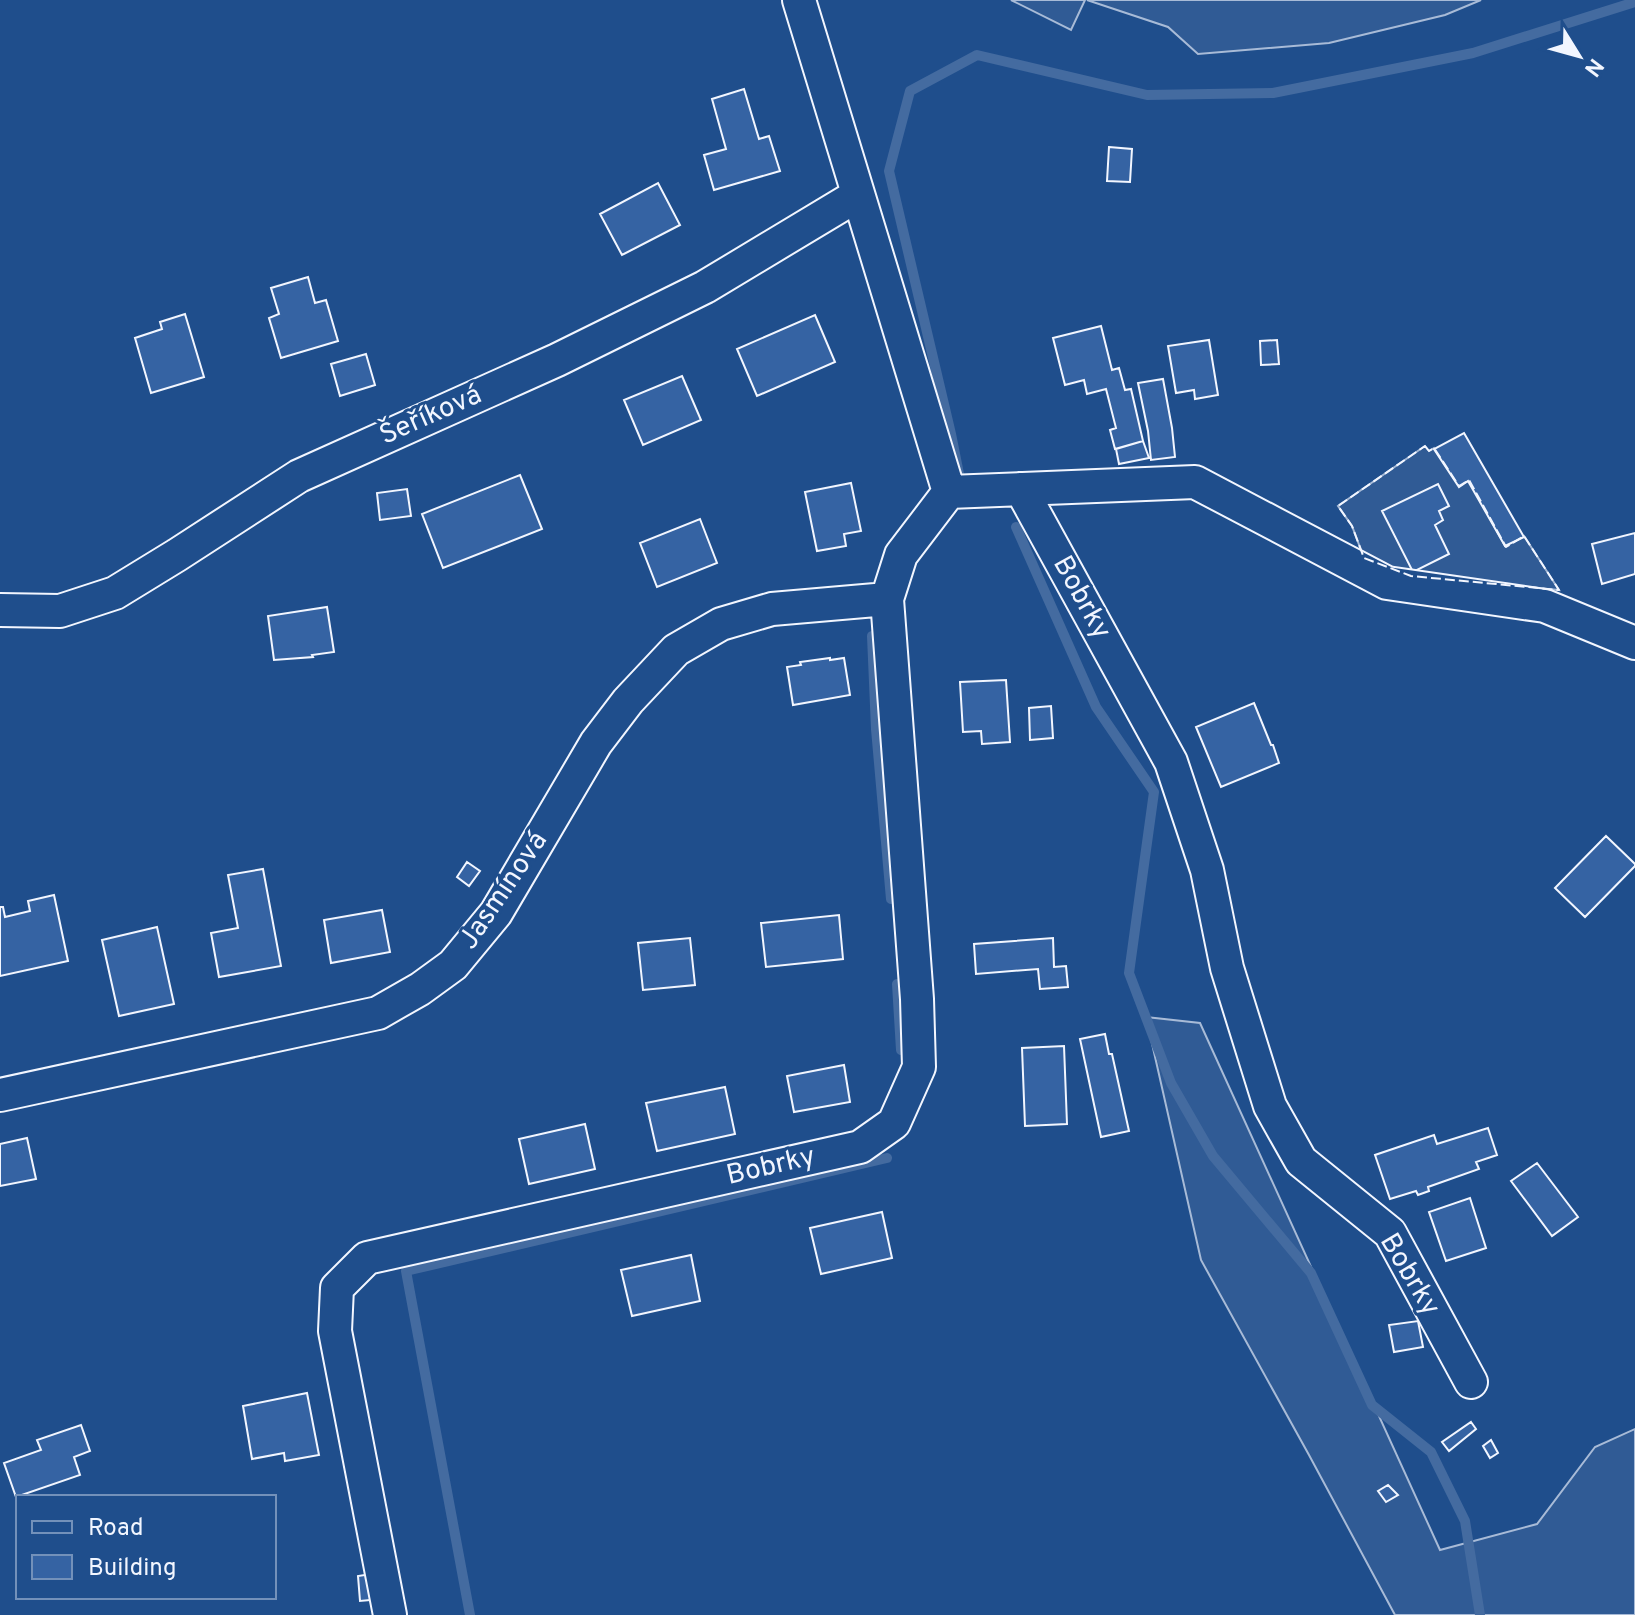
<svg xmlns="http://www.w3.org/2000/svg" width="1635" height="1615" font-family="Overpass,sans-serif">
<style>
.built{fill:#305b95;stroke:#a8bbd7;stroke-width:2}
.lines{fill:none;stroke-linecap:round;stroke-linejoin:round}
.stream{stroke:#446ba0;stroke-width:10}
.building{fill:#3563a3;stroke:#f2f6ff;stroke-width:2}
.minor-casing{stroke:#f2f6ff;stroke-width:36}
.minor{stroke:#1f4e8c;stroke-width:32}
.fence{stroke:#f2f6ff;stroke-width:2;stroke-dasharray:10 4;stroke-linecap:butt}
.labels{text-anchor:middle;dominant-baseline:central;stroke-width:6;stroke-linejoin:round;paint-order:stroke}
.street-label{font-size:28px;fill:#f2f6ff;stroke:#1f4e8c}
</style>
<rect width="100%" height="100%" fill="#1f4e8c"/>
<path class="built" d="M1011 0H1085L1071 30Z
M1087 0H1481L1445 15 1329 43 1198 54 1168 27Z
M1425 446 1429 451 1434 448 1459 486 1469 480 1505 546 1524 536 1559 590 1411 576 1364 558 1352 526 1338 506Z
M1146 1017 1200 1023 1440 1550 1537 1524 1595 1447 1635 1429V1615H1395L1309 1455 1201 1260Z"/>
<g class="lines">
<path class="stream" d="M951 434 959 474
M946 443 951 434 889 171 910 91 977 55 1147 95 1273 93 1473 53 1635 2
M1016 527 1096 707 1154 792 1129 973 1171 1083 1213 1156 1311 1273 1372 1405 1431 1452 1465 1521 1480 1615
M872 636 876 729 891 899
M897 984 901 1050
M470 1615 406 1271 887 1158"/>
</g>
<path class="building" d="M744 89 759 139 769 136 780 171 714 190 704 155 726 149 712 99Z
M1109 147 1132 149 1130 182 1107 181Z
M658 183 680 225 622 255 600 214Z
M308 277 315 303 326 300 338 341 281 358 269 318 279 314 271 288Z
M185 314 204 377 151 393 135 338 162 329 160 322Z
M815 315 835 362 757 396 737 349Z
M1101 326 1112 370 1119 368 1125 390 1131 389 1143 441 1115 449 1110 430 1116 428 1106 389 1087 394 1084 380 1065 385 1053 338Z
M1209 340 1218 395 1195 399 1194 390 1176 393 1168 346Z
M1277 340 1279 364 1261 365 1260 341Z
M366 354 375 385 340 396 331 364Z
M682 376 701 420 643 445 624 400Z
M1163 379 1172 428 1175 457 1151 460 1148 431 1138 383Z
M1464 433 1524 537 1505 546 1468 481 1459 487 1434 449Z
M1143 441 1149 458 1119 464 1116 449Z
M520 475 542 529 443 568 422 514Z
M851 483 861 531 844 534 846 546 817 551 805 492Z
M1438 484 1449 506 1439 511 1443 520 1435 525 1449 554 1413 572 1382 511Z
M407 489 411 516 380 520 377 493Z
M700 519 717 563 657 587 640 543Z
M1635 533V574L1602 584 1592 544Z
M327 607 334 652 312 655 313 657 274 660 268 616Z
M830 658V660L844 658 850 695 793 705 787 667 801 665 800 662Z
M1006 680 1010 742 982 744 981 731 963 732 960 682Z
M1254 703 1271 745H1273L1279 763 1221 787 1196 727Z
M1051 706 1053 738 1030 740 1029 708Z
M1606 836 1635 864V866L1585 917 1555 888Z
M467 862 480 871 469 886 457 877Z
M263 869 281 966 219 977 211 933 238 928 228 875Z
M54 895 68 961 0 976V907H3L5 917 30 911 28 901Z
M382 910 390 952 331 963 324 920Z
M839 915 843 959 766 967 761 923Z
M157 927 174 1004 119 1016 102 940Z
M690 938 695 985 643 990 638 943Z
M1053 938 1054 967 1066 966 1068 987 1040 989 1038 969 976 974 974 944Z
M1105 1034 1109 1054H1112L1129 1131 1101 1137 1080 1039Z
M1064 1046 1067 1124 1025 1126 1022 1048Z
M844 1065 850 1102 794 1112 787 1076Z
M725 1087 735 1134 657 1151 646 1103Z
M585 1124 595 1169 529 1184 519 1139Z
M1488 1128 1497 1155 1476 1162 1479 1169 1428 1187 1429 1191 1418 1195 1416 1191 1390 1199 1375 1155 1434 1135 1437 1144Z
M27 1138 36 1179 0 1186V1144Z
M1537 1163 1578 1217 1552 1236 1511 1181Z
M1470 1198 1486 1248 1446 1261 1429 1212Z
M882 1212 892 1258 821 1274 810 1228Z
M691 1255 700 1301 632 1316 621 1270Z
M1418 1321 1423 1347 1394 1352 1389 1325Z
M307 1393 319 1455 285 1461 284 1453 252 1459 243 1406Z
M1471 1422 1476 1429 1449 1451 1442 1442Z
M81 1425 90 1451 74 1457 80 1475 16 1497 4 1463 41 1450 37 1440Z
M1491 1440 1498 1453 1490 1458 1483 1446Z
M1388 1485 1398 1495 1386 1502 1378 1491Z
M378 1573 381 1599 360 1601 358 1576Z"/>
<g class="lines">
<g class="minor-casing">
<path id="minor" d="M1021 489 1171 762 1207 870 1227 968 1270 1106 1301 1161 1390 1233 1471 1382
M949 492 1195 482 1387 583 1545 606 1635 643
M0 610 60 611 115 593 177 555 299 476 557 360 705 287 858 195
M0 1095 378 1013 420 989 453 965 496 913 596 743 628 701 676 650 721 624 772 609 887 599
M390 1615 335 1331 337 1288 367 1258 860 1147 894 1123 919 1067 917 999 887 599 901 555 949 492 799 0"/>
</g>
<use href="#minor" class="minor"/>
<path class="fence" d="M1425 446 1429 451 1434 448 1459 486 1469 480 1506 547 1524 536 1559 590 1411 576 1364 558 1352 526 1338 506Z"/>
</g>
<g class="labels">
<g class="street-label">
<text transform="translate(431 416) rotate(-24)">Šeříková</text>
<text transform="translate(1081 598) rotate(61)">Bobrky</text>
<text transform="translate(504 891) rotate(-56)">Jasmínová</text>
<text transform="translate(771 1167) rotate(-13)">Bobrky</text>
<text transform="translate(1409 1275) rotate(59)">Bobrky</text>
</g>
</g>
<rect x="16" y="1495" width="260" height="104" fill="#1f4e8c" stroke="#7391ba" stroke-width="2"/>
<rect x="32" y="1521" width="40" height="12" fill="#1f4e8c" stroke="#7391ba" stroke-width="2"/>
<text x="88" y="1535" font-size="24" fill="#f2f6ff">Road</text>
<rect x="32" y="1555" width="40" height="24" fill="#3563a3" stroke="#7391ba" stroke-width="2"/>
<text x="88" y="1575" font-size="24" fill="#f2f6ff">Building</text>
<g transform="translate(1579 56) rotate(127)" stroke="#1f4e8c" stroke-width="6" paint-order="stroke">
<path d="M0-6L14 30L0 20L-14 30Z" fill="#f2f6ff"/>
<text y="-12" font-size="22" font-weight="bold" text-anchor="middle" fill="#f2f6ff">N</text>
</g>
</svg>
